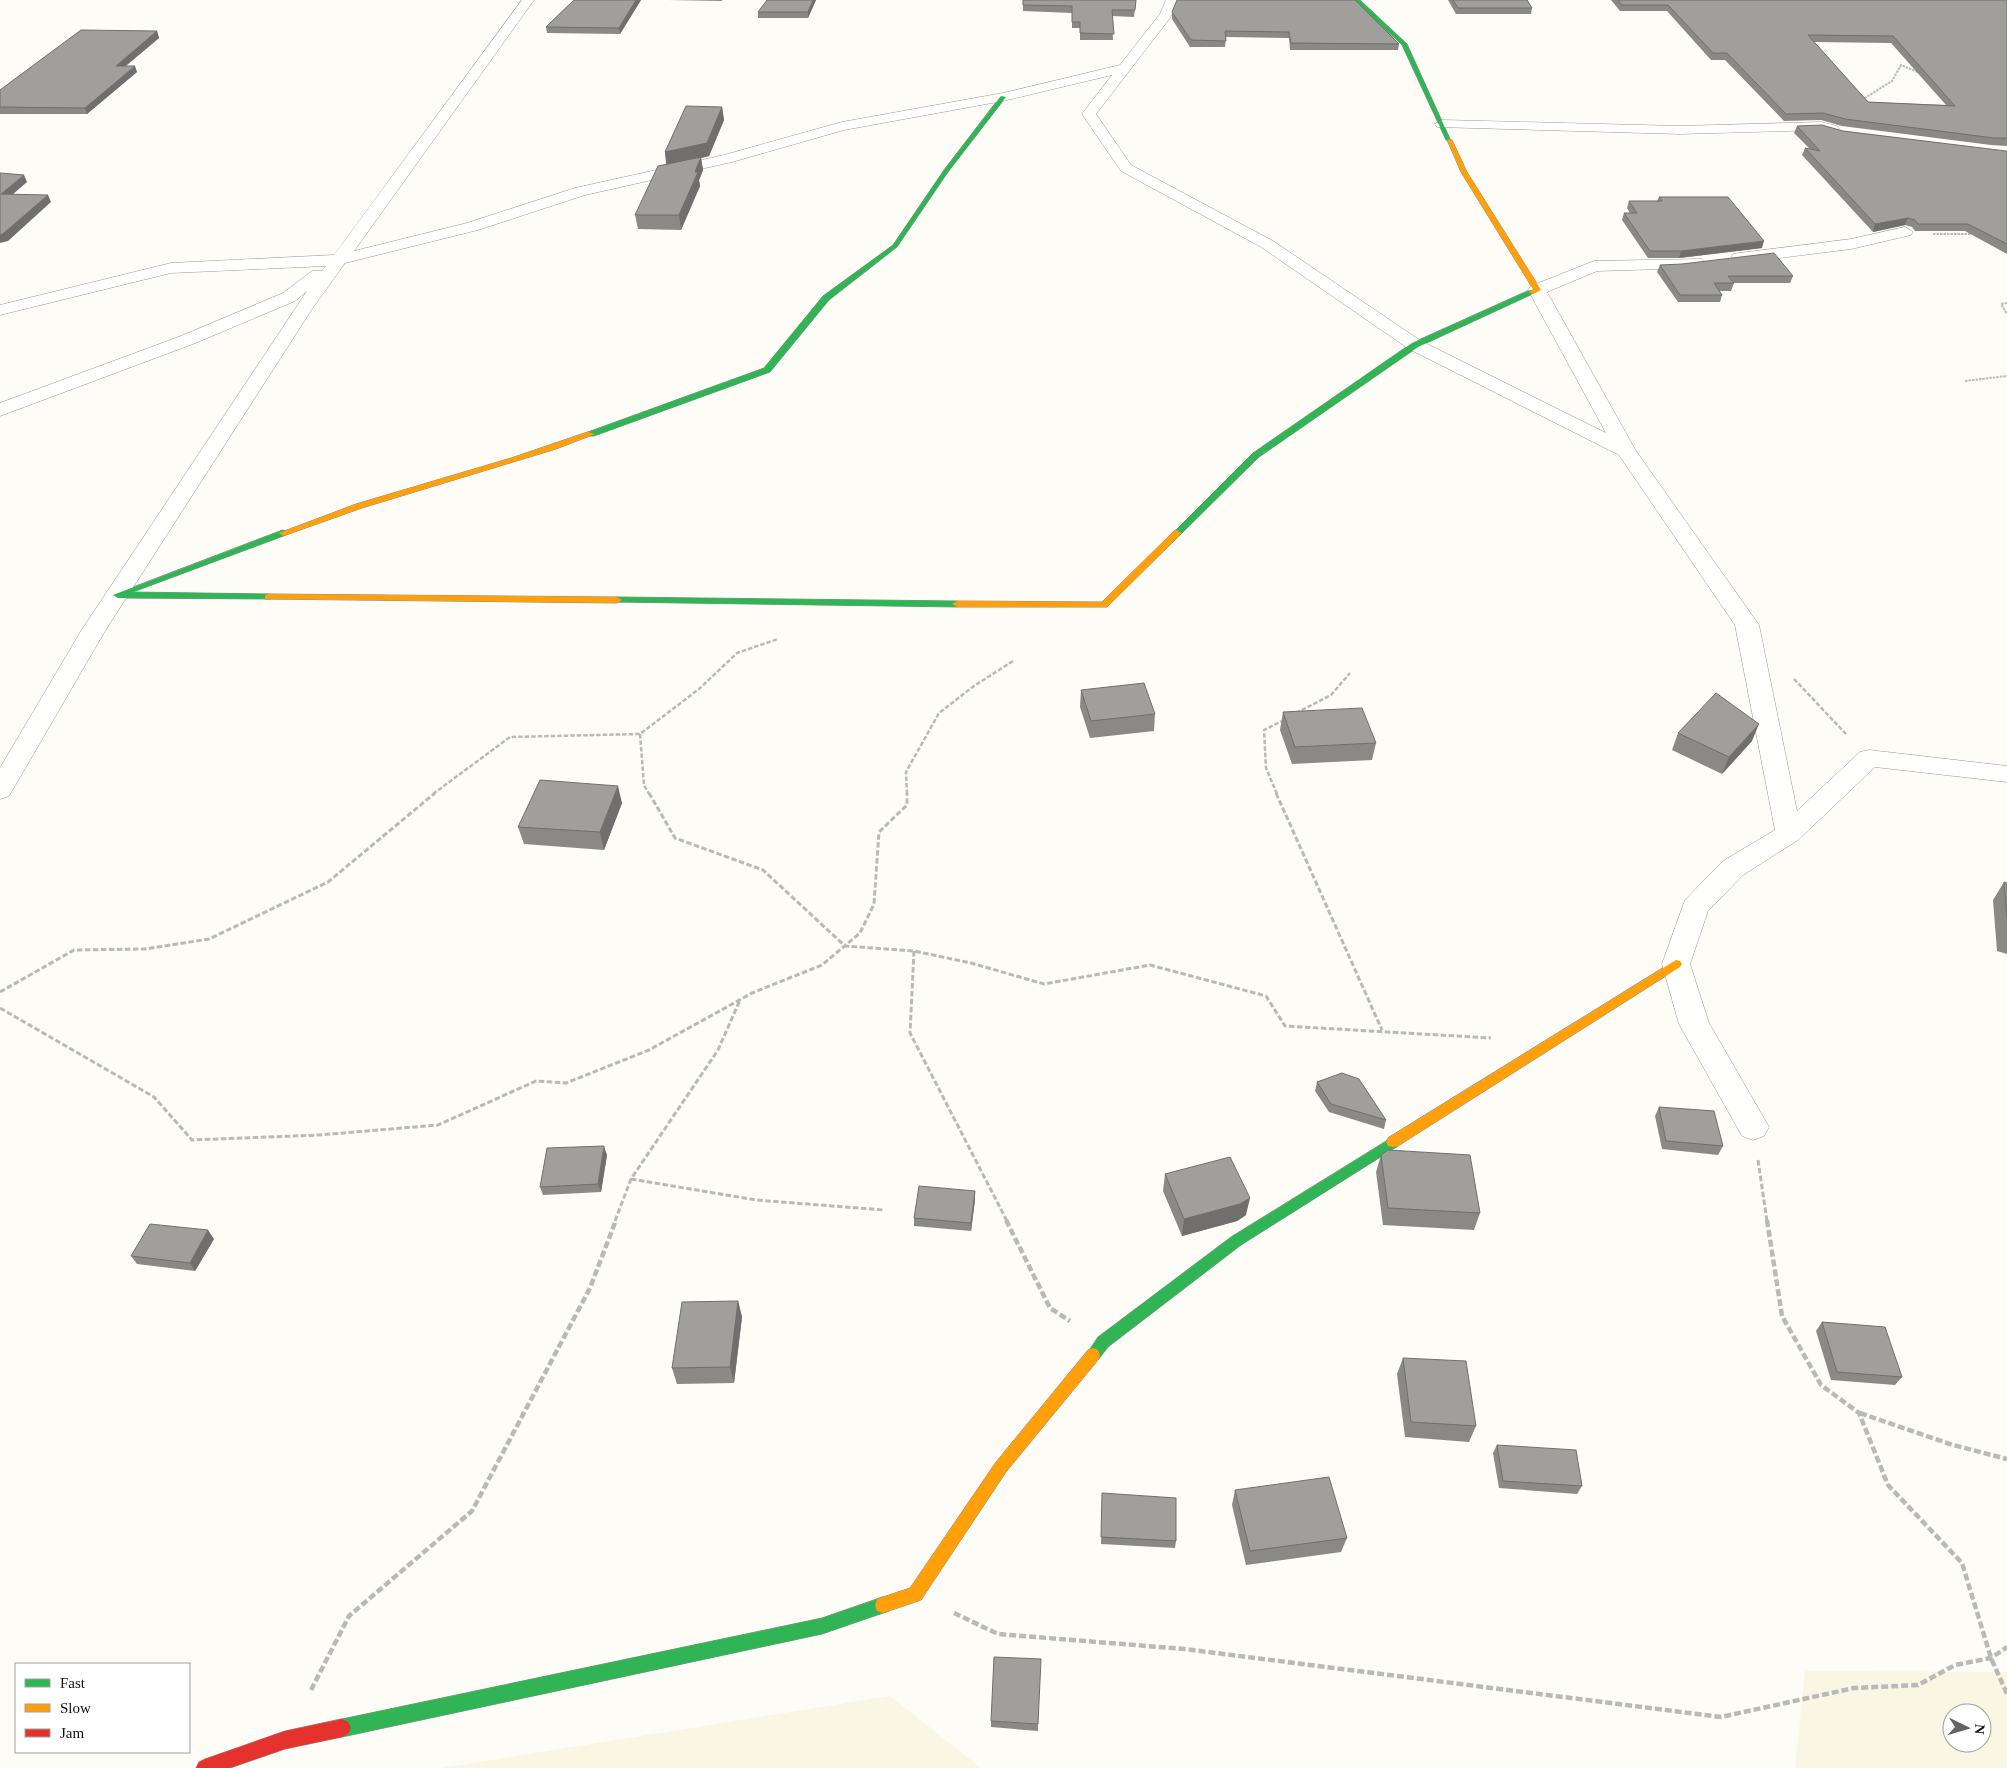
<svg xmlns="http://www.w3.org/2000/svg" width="2007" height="1768" font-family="'Times New Roman',serif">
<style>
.farmland{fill:#f9f7e4;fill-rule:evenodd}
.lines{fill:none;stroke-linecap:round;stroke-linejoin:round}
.street-casing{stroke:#979795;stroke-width:1}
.fast-casing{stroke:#8e8d8b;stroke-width:1}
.slow-casing{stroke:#8e8d8b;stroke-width:1}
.jam-casing{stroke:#8e8d8b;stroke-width:1}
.path-far3{stroke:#b9b9b8;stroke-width:2;stroke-dasharray:2.5 1;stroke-linecap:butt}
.path-far2{stroke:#b9b9b8;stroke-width:2.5;stroke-dasharray:4.5 2;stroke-linecap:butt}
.path-far1{stroke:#b9b9b8;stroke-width:3;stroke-dasharray:5.5 2.5;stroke-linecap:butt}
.path{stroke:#b9b9b8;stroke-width:4.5;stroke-dasharray:7 3;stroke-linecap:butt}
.street{fill:#fffffe;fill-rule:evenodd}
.fast{fill:#30b455;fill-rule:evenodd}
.slow{fill:#ff9f0a;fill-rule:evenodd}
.jam{fill:#e5322d;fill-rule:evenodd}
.wall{fill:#8a8986;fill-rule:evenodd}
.shaded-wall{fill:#716f6d}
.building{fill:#a19f9c;stroke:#716f6d;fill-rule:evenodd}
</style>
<rect width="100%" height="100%" fill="#fdfcf7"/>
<path class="farmland" d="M1805 1671 2007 1672V1768H1795ZM1952 1713H1982V1743H1952Z
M890 1696 981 1768H441Z"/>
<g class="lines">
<g class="street-casing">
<path id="street" d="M522 0H534L354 251 467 223 575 188 724 155 842 122 1003 93 1120 65 1160 14 1166 0H1178L1170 18 1096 114 1131 165 1273 241 1421 341 1606 433 1528 290 1531 286 1594 261 1702 259 1704 263 1702 267 1696 268 1597 271 1547 292 1636 451 1759 625 1797 811 1860 752 1869 750 2007 766V782L1875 767 1798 840 1743 875 1708 911 1690 964 1709 1023 1769 1127 1764 1136 1753 1140 1742 1136 1679 1024 1662 964 1685 900 1723 861 1775 830 1735 625 1619 455 1409 349 1261 247 1121 171 1082 114 1112 75 1003 101 844 130 732 162 585 195 478 230 345 263 312 309 105 631 9 796 0 799V768L81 631 307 291 295 301 193 344 0 416V403L181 336 283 293 312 271H322L326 266 171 273 0 315V305L171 263 334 255Z
M1442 120 1680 126 1821 122 1837 126 1839 129 1832 133 1821 130 1680 134 1437 127 1435 124Z
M1905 227 1913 232 1911 235 1851 249 1739 263 1733 262 1731 258 1733 254 1739 253 1851 239Z"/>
</g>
<g class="fast-casing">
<path id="fast" d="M1354 0H1360L1407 44 1451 141 1446 140 1402 45Z
M1001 96 1006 97 948 172 897 247 829 300 770 372 594 436H588V432L764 368 823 296 893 245 944 170Z
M1530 290 1537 292 1418 347 1259 457 1180 535 1177 536 1173 533 1253 453 1412 343Z
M283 530 286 531V535L133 592 268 594 271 595V599L118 598 113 595Z
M617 597 957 601 962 604 957 607 614 602V598Z
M1393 1137 1398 1138 1400 1142 1398 1146 1241 1245 1108 1347 1098 1360 1093 1362 1088 1360 1086 1355 1098 1337 1231 1237Z
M883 1597 889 1599 891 1605 889 1611 822 1634 342 1737 336 1734 333 1728 336 1722 342 1719 822 1618Z"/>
</g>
<g class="slow-casing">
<path id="slow" d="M1447 139 1452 140 1467 172 1541 290 1533 294 1529 292 1533 289 1461 172Z
M588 432 595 434 556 449 362 508 286 535 283 536 279 533 356 504 511 458Z
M1177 530 1181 533 1180 535 1107 607H957L952 604 957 601 1102 602 1174 531Z
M268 594 617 597 622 600 617 603 265 599V595Z
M1676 960 1680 961 1682 964 1680 967 1398 1146 1393 1147 1388 1146 1386 1142 1388 1138Z
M1093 1348 1098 1350 1100 1355 1098 1360 1006 1472 921 1600 883 1613 877 1611 875 1605 877 1599 910 1588 996 1462 1088 1350Z"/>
</g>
<g class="jam-casing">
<path id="jam" d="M342 1719 348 1722 351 1728 348 1734 342 1737 285 1749 230 1768H196L199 1762 205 1759 285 1731Z"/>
</g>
<path class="path-far3" d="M1866 102 1865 98 1892 81 1901 65 1920 73
M1933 234H1974
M2007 303 2001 304 2007 314
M1965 381 2007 376"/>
<path class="path-far2" d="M1794 679 1846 734
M1296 713 1331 695 1350 673
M640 734 644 785 649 794
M433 794 510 737 640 734 699 689 737 653 778 639
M907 794 906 772 939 713 974 686 1013 661
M1277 794 1266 768 1264 730 1284 720"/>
<path class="path-far1" d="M649 793 675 838 763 870 845 946 914 951 971 963 1044 984 1150 965 1266 996 1285 1026 1491 1038
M1276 793 1382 1030
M914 951 910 1033 1007 1221
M0 992 74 950 145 949 209 939 328 882 435 793
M0 1008 154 1097 192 1140 319 1135 438 1125 536 1081 566 1083 649 1050 752 993 822 965 860 933 874 904 879 832 907 805V793
M1758 1160 1767 1221
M631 1179 756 1200 884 1210
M615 1221 631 1179 718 1050 740 1000"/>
<path class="path" d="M1006 1220 1050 1308 1070 1321
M1767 1220 1782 1316 1821 1385 1859 1413 1888 1485 1962 1563 1991 1658 2007 1694
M1860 1413 1953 1445 2007 1459
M954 1613 998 1634 1184 1649 1721 1717 1854 1688 1918 1685 1955 1665 1991 1658 2007 1647
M311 1690 349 1616 472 1511 590 1288 616 1220"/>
<use href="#street" class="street"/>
<use href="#fast" class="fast"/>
<use href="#slow" class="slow"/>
<use href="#jam" class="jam"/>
</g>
<path class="wall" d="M574 0H641L620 34 547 33 546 27Z
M668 0H722V1Z
M816 0 808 18H758V12Z
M1023 0H1136L1134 17 1112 16 1113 40H1080V28H1072V13L1023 11Z
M1448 0H1527L1532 8 1531 14H1456Z
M1611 0H2007V146L1991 145 1842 126 1821 120 1784 121 1725 60H1711L1667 11H1620ZM1814 42 1891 43 1946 105 1868 102Z
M1172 12 1399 44 1398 50H1290L1289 38 1226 37 1225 47H1190L1172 19Z
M157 31 159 38 126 66 137 72 87 114H0V90Z
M722 107 724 120 709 156 701 158 703 170 699 180 700 186 681 230 638 229 635 215 666 164 665 152Z
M1797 126 1843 131 2007 152V254L1965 231H1915L1912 227 1905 225 1873 232 1802 155 1805 148 1810 149 1794 133Z
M1659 197 1762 248 1679 258H1648L1622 220 1624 213H1630L1627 208 1629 201H1657Z
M1660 265 1793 276 1790 283H1734L1731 291H1719L1722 295 1720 302H1678L1657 272Z
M1081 690 1155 714 1154 731 1090 738 1080 707Z
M1283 712 1376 743 1372 760 1292 764 1280 730Z
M1678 733 1752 741 1722 774 1672 750Z
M622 803 604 850 524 844 518 827Z
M2004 882 2007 883V954L1997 951 1993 900Z
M1317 1082 1386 1120 1384 1129 1329 1112 1315 1091Z
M1659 1107 1723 1146 1718 1155 1662 1149 1655 1116Z
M607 1155 601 1192 543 1195 540 1187Z
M1381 1155 1480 1213 1474 1230 1383 1225 1376 1172Z
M1165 1174 1246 1215 1237 1221 1182 1236 1163 1191Z
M975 1191V1200L971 1231 914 1226V1218Z
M214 1239 195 1271 137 1264 131 1256Z
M738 1301 742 1317 734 1383 677 1384 672 1368Z
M1822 1322 1902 1377 1895 1385 1831 1380 1816 1331Z
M1403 1358 1476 1426 1469 1442 1405 1437 1397 1374Z
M1497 1445 1582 1486 1577 1494 1499 1488 1493 1453Z
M1235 1490 1347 1538 1341 1552 1246 1565 1232 1505Z
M1102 1493 1176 1541 1175 1548 1101 1544Z
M991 1721 1038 1724V1731L991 1727Z"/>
<path class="shaded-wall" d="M636 0H641L620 34 619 28Z
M813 0H816L808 18V12Z
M157 31 159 38 118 72 116 66Z
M135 66 137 72 87 114 85 108Z
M722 107 724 120 709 156 701 158 703 170 699 180 700 186 681 230 679 215 667 166 665 152Z
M24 175 27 182 4 202 1 194Z
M48 195 51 202 8 241 0 243V235Z
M1908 218 1905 225 1873 232 1875 224Z
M1764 241 1762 248 1679 258 1681 251Z
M1759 724 1752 741 1722 774 1729 757Z
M618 786 622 803 604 850 600 832Z
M604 1146 607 1155 601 1192 598 1184Z
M975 1191V1200L971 1231V1223Z
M1250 1198 1246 1215 1237 1221 1182 1236 1184 1219Z
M208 1230 214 1239 195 1271 190 1263Z
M738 1301 742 1317 734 1383 730 1367Z"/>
<path class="building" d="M574 0H636L619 28 546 27Z
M767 0H813L808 12H758Z
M1023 0H1136L1135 10H1112L1114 34 1080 33V22H1072V6L1023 5Z
M1177 0H1355L1399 44 1291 43 1289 32 1225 31 1226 41 1191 40 1172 12Z
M1453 0H1527L1532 8H1458Z
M1618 0H2007V138H1994L1845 119 1823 113 1786 114 1727 53H1713L1668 5H1622ZM1808 35 1893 36 1955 106 1868 102Z
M81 30 157 31 116 66H135L85 108 0 107V90Z
M686 106 722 107 707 143 665 152Z
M1822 125 1843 131 2006 151 2007 152V244L1968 224H1918L1915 220 1908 218 1875 224 1805 148 1820 151 1797 126Z
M701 157 695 172H698L679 215H635L658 166Z
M0 173 24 175 1 194 48 195 4 233 0 235Z
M1659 197H1728L1764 241 1681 251H1650L1624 213H1637L1629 201H1662Z
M1774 253 1793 276H1728L1734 283H1714L1722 295H1680L1660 265 1682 264Z
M1144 683 1155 714 1091 721 1081 690Z
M1716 693 1759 724 1729 757 1678 733Z
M1362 708 1376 743 1295 747 1283 712Z
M540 780 618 786 600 832 518 827Z
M2004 882 2007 883V918Z
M1342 1073 1359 1079 1386 1120 1331 1104 1317 1082Z
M1659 1107 1714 1111 1723 1146 1666 1141Z
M604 1146 598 1184 540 1187 547 1148Z
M1388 1150 1470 1155 1480 1213 1388 1208 1381 1155Z
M1230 1157 1250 1198 1240 1204 1184 1219 1165 1174Z
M919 1186 975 1191 971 1223 914 1218Z
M150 1224 208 1230 190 1263 131 1256Z
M738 1301 730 1367 672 1368 682 1302Z
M1822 1322 1885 1327 1902 1377 1837 1372Z
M1403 1358 1466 1361 1476 1426 1411 1422Z
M1497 1445 1576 1450 1582 1486 1503 1481Z
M1329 1477 1347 1538 1250 1551 1235 1490Z
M1102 1493 1176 1498V1541L1101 1537Z
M994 1657 1041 1659 1038 1724 991 1721Z"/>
<rect x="15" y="1663" width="175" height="90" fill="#ffffff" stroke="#a0a0a0"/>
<rect x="25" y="1679" width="25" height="8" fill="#30b455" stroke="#a0a0a0"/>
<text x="60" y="1688" font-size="15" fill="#111111">Fast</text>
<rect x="25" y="1704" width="25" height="8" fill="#ff9f0a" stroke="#a0a0a0"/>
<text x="60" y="1713" font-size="15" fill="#111111">Slow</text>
<rect x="25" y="1729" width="25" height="8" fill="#e5322d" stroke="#a0a0a0"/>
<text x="60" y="1738" font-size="15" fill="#111111">Jam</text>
<g transform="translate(1967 1728) rotate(95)"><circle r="24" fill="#ffffff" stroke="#a0a0a0"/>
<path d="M0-4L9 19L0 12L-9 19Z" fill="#646362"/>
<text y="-8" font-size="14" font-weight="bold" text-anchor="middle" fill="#111111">N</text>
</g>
</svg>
